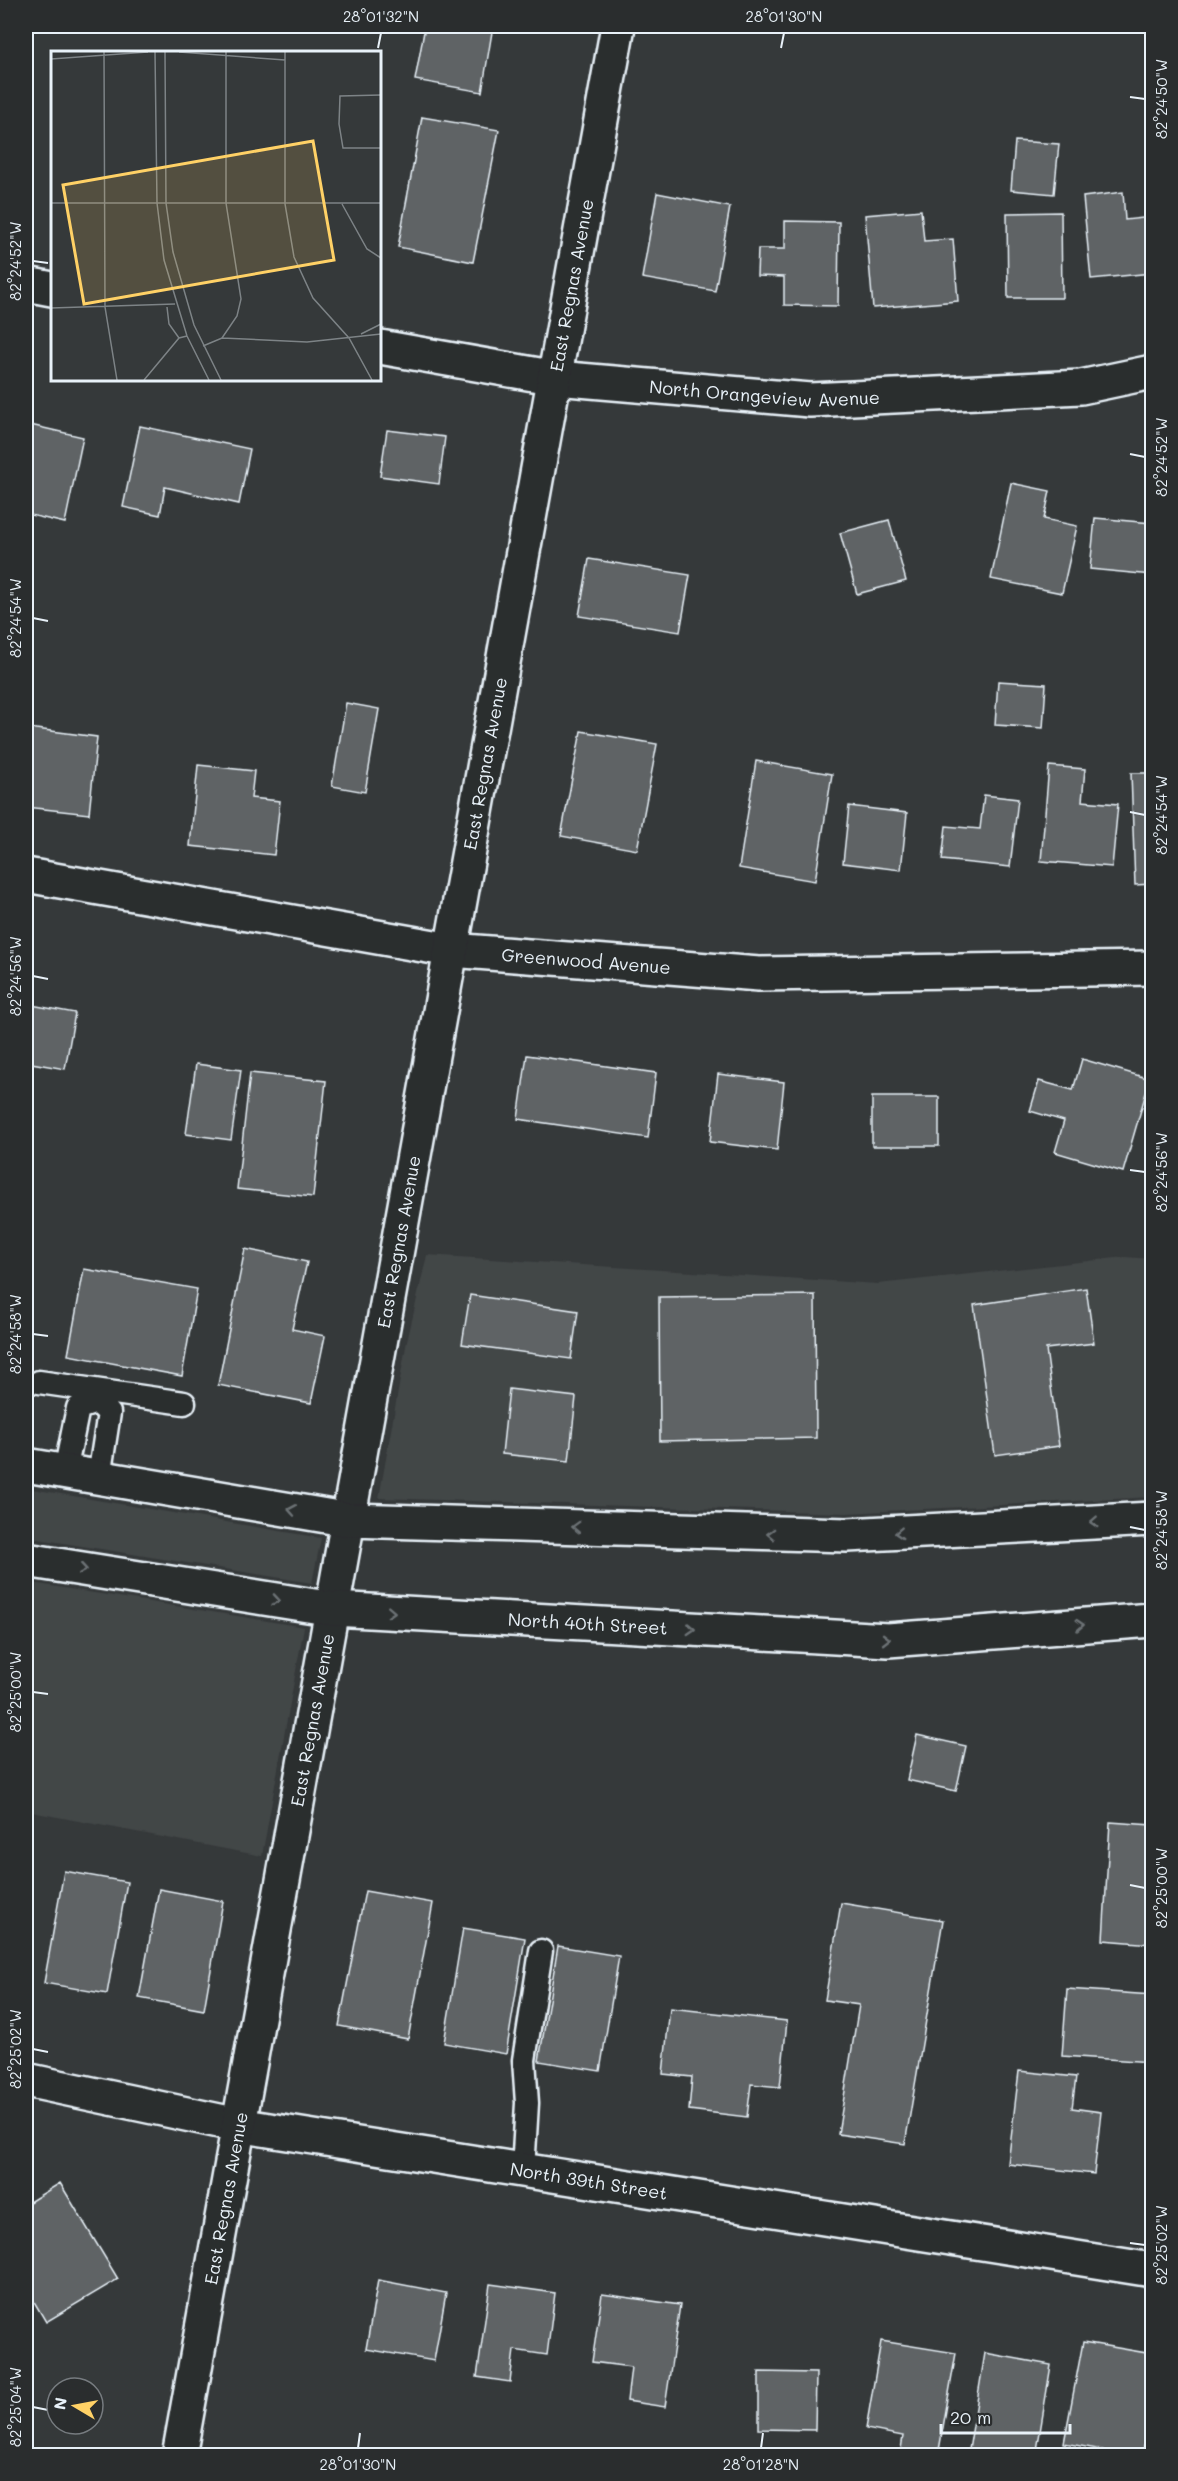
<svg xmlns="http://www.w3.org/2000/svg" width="1178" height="2481" font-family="Mali,sans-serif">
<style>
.built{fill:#424647}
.building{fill:#5f6365;stroke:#e8f1f8;stroke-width:1.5}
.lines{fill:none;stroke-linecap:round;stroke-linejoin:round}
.lane-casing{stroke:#e8f1f8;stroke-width:27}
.street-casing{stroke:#e8f1f8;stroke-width:38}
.secondary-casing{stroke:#e8f1f8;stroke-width:38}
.lane{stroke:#2a2d2e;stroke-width:22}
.street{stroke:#2a2d2e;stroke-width:33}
.secondary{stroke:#2a2d2e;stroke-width:33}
.oneway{stroke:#6c7275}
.ticks{fill:none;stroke:#e8f1f8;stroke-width:2}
.labels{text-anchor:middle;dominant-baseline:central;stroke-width:5;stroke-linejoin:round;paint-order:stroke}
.street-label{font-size:18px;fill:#e8f1f8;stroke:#2a2d2e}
.inset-road{fill:none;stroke:#7d8386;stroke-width:1.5}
.view{fill:#ffd166;fill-opacity:0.15;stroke:#ffd166;stroke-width:3}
.inset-edge{fill:none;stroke:#e8f1f8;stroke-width:3}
.neatline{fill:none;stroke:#e8f1f8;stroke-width:2}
.ticks-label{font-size:15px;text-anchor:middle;fill:#e8f1f8}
</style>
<rect width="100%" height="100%" fill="#35393a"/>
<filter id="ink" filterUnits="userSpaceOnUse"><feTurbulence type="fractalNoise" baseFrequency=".0167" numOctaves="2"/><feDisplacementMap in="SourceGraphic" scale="12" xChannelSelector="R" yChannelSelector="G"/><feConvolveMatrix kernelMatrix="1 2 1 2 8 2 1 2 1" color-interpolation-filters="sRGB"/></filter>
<g filter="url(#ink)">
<path class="built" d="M427 1255 878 1284 1125 1257 1152 1259V1497L846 1513 379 1498 406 1346Z
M26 1488 321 1538 312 1583 26 1537Z
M26 1582 304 1627 262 1856 26 1811Z"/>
<path class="building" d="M425 26H493L482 92 415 80Z
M422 117 499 130 473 262 398 247Z
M1015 141 1059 144 1054 194 1011 190Z
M1123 192 1125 220 1152 217V273L1091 279 1083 197Z
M657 193 730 207 715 291 642 278Z
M921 210 924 241 953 239 958 301 873 308 865 215Z
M1061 212 1062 298H1008L1007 213Z
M785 221 839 222 838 306 784 305V277L757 276 758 249H785Z
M26 424 83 437 65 523 26 514Z
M140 426 250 449 239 504 165 487 160 515 123 507Z
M387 430 445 437 439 484 380 476Z
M1011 483 1050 491 1044 519 1077 526 1062 593 991 579Z
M1095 518 1152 523V575L1090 569Z
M889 520 906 581 857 594 840 533Z
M589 559 690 575 680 632 579 616Z
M998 681 1046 684 1043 728 995 725Z
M346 703 379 709 365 792 332 786Z
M28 728 97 737 89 814 26 807V753Z
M581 731 657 744 637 850 561 836Z
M756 761 832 774 815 881 739 868Z
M198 765 254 771 251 798 280 801 274 855 190 846Z
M1049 766 1085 769 1082 801 1118 804 1112 867 1041 861Z
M1131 773H1152V884L1135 885Z
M984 795 1018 799 1010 867 942 860 946 826 980 829Z
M849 806 907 813 901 870 843 863Z
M26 1004 75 1013 65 1069 26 1062Z
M527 1055 656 1073 648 1138 518 1119Z
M1082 1059 1150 1079 1123 1172 1055 1152 1064 1121 1030 1111 1039 1081 1073 1090Z
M196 1064 241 1070 231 1140 186 1134Z
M250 1073 326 1081 313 1197 237 1189Z
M718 1074 784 1082 777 1150 710 1142Z
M872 1097H939V1146H872Z
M245 1249 307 1262 292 1329 325 1336 311 1403 218 1385Z
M84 1269 197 1289 182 1376 68 1355Z
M1086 1288 1094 1343 1046 1349 1059 1446 995 1455 974 1305Z
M470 1295 578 1311 571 1359 462 1344Z
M815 1295 816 1438 660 1441 659 1297Z
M509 1389 576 1397 569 1461 502 1454Z
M917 1735 966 1746 956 1791 907 1780Z
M1110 1822 1152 1825V1944L1103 1940Z
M64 1871 127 1882 107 1994 44 1983Z
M159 1889 223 1901 204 2010 139 1998Z
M365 1891 433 1903 408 2039 339 2026Z
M841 1903 943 1920 905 2144 838 2134 859 2005 825 2000Z
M463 1928 525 1938 506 2054 444 2043Z
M558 1946 619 1956 600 2071 539 2061Z
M1067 1989 1152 1995V2062L1062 2056Z
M670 2008 787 2021 780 2087 751 2084 747 2117 689 2110 692 2077 663 2074Z
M1019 2071 1076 2077 1072 2108 1101 2112 1094 2174 1008 2164Z
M60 2183 118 2279 46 2322 26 2288V2247L31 2244 26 2235V2204Z
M378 2280 446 2293 434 2361 366 2349Z
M490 2284 555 2293 547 2355 514 2350 510 2382 477 2377Z
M602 2294 680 2305 665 2407 627 2401 631 2367 592 2362Z
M881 2341 956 2353 938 2456H900L903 2436 866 2429Z
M1083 2342 1152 2354V2402L1142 2456H1102L1103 2450 1064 2443Z
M985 2353 1051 2365 1036 2456H968Z
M759 2372 816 2373 815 2430 759 2429Z"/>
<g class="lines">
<g class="lane-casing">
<path id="lane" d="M39 1382 184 1403
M97 1402 109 1413 99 1477
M65 1472 78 1408 97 1402
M523 2170 527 2103 524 2060 541 1951"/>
</g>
<g class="street-casing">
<g id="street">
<path d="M26 284 52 289"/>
<path id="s1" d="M380 347 556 378 810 400 1081 387 1152 372"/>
<path id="s2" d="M26 875 451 950 759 974 1152 968"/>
<path id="s3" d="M26 2080 238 2125 1152 2270"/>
<path id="s4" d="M179 2456 618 26"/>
</g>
</g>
<g class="secondary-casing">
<g id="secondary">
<path d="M26 1465 350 1520 847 1535 1152 1519"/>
<path id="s5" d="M26 1560 333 1609 888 1640 1152 1620"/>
</g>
</g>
<use href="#lane" class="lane"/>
<use href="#street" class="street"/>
<use href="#secondary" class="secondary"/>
</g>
<defs><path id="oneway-chevron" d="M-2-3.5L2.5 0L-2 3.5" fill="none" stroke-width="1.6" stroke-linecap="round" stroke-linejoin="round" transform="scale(1.5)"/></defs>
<g class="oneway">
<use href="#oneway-chevron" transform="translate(292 1510) rotate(-170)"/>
<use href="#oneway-chevron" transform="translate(1094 1522) rotate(177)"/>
<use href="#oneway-chevron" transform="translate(576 1527) rotate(-178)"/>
<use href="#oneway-chevron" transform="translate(899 1533) rotate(177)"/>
<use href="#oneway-chevron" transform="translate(771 1534) rotate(-178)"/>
<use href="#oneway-chevron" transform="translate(83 1569) rotate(9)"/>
<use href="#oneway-chevron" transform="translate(276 1600) rotate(9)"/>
<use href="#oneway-chevron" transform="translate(391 1612) rotate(3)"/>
<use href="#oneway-chevron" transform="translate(1080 1625) rotate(-4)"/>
<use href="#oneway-chevron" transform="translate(691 1629) rotate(3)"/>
<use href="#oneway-chevron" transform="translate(886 1639)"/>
</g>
</g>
<path class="ticks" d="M378 48 381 33M781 48 784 33M1130 97 1145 99M33 261 48 263M1130 454 1145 457M33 618 48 621M1130 812 1145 815M33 976 48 979M1130 1170 1145 1172M33 1334 48 1336M1130 1527 1145 1530M33 1692 48 1694M1130 1885 1145 1888M33 2049 48 2052M1130 2243 1145 2245M33 2407 48 2410M358 2448 360 2433M761 2448 763 2433"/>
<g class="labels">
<g class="street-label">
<text stroke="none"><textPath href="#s4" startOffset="2206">East Regnas Avenue</textPath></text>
<text stroke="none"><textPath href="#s1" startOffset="388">North Orangeview Avenue</textPath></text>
<text stroke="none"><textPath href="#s4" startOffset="1720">East Regnas Avenue</textPath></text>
<text stroke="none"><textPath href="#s2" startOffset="567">Greenwood Avenue</textPath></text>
<text stroke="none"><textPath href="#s4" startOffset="1234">East Regnas Avenue</textPath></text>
<text stroke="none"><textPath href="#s5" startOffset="566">North 40th Street</textPath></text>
<text stroke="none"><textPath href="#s4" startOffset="748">East Regnas Avenue</textPath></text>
<text stroke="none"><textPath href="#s3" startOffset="572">North 39th Street</textPath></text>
<text stroke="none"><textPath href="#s4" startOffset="262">East Regnas Avenue</textPath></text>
</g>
</g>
<g transform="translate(51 51)">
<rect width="330" height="330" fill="#35393a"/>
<path class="inset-road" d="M53 1 54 256 66 329M104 1 106 152 113 209 136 285 158 329M114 1 115 152 122 201 143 274 170 329M128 1 234 9M234 1V153L243 206 262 247 298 287 321 329M0 8 97 1M330 44 289 45 288 73 292 97H330M0 152H330M291 153 316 198 330 207M116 256 118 273 128 287M0 257 124 253M310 283 330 273M171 287 186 265 190 248 175 152V1M152 295 171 287 256 291 330 283M93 329 128 287 136 285"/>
<path class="view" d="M262 90 283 209 33 253 12 134Z"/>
<rect width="330" height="330" class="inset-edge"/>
</g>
<rect width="1178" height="2481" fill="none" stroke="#2a2d2e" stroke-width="66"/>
<g transform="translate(75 2406) rotate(280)"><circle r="28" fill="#2a2d2e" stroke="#767b7f" stroke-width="1.5"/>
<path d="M0-4.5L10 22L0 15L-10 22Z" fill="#ffd166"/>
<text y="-9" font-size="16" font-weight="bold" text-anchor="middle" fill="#e8f1f8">N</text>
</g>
<path d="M941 2424v9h129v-9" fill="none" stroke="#e8f1f8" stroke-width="3"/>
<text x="950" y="2424" font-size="18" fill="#e8f1f8" stroke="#2a2d2e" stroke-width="4.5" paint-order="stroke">20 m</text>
<rect x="33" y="33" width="1112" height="2415" class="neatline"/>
<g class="ticks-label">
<text x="381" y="22">28°01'32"N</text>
<text x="784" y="22">28°01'30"N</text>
<text transform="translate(1162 99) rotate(-90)" y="5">82°24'50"W</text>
<text transform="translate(16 261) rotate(-90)" y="5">82°24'52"W</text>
<text transform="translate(1162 457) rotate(-90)" y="5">82°24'52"W</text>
<text transform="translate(16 618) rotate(-90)" y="5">82°24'54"W</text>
<text transform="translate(1162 815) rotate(-90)" y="5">82°24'54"W</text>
<text transform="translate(16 976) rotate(-90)" y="5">82°24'56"W</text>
<text transform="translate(1162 1172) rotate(-90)" y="5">82°24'56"W</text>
<text transform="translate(16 1334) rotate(-90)" y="5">82°24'58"W</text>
<text transform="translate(1162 1530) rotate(-90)" y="5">82°24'58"W</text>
<text transform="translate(16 1692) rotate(-90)" y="5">82°25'00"W</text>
<text transform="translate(1162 1888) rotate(-90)" y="5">82°25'00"W</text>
<text transform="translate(16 2049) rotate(-90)" y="5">82°25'02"W</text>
<text transform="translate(1162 2245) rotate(-90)" y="5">82°25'02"W</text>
<text transform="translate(16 2407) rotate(-90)" y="5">82°25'04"W</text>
<text x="358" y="2470">28°01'30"N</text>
<text x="761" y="2470">28°01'28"N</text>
</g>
</svg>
